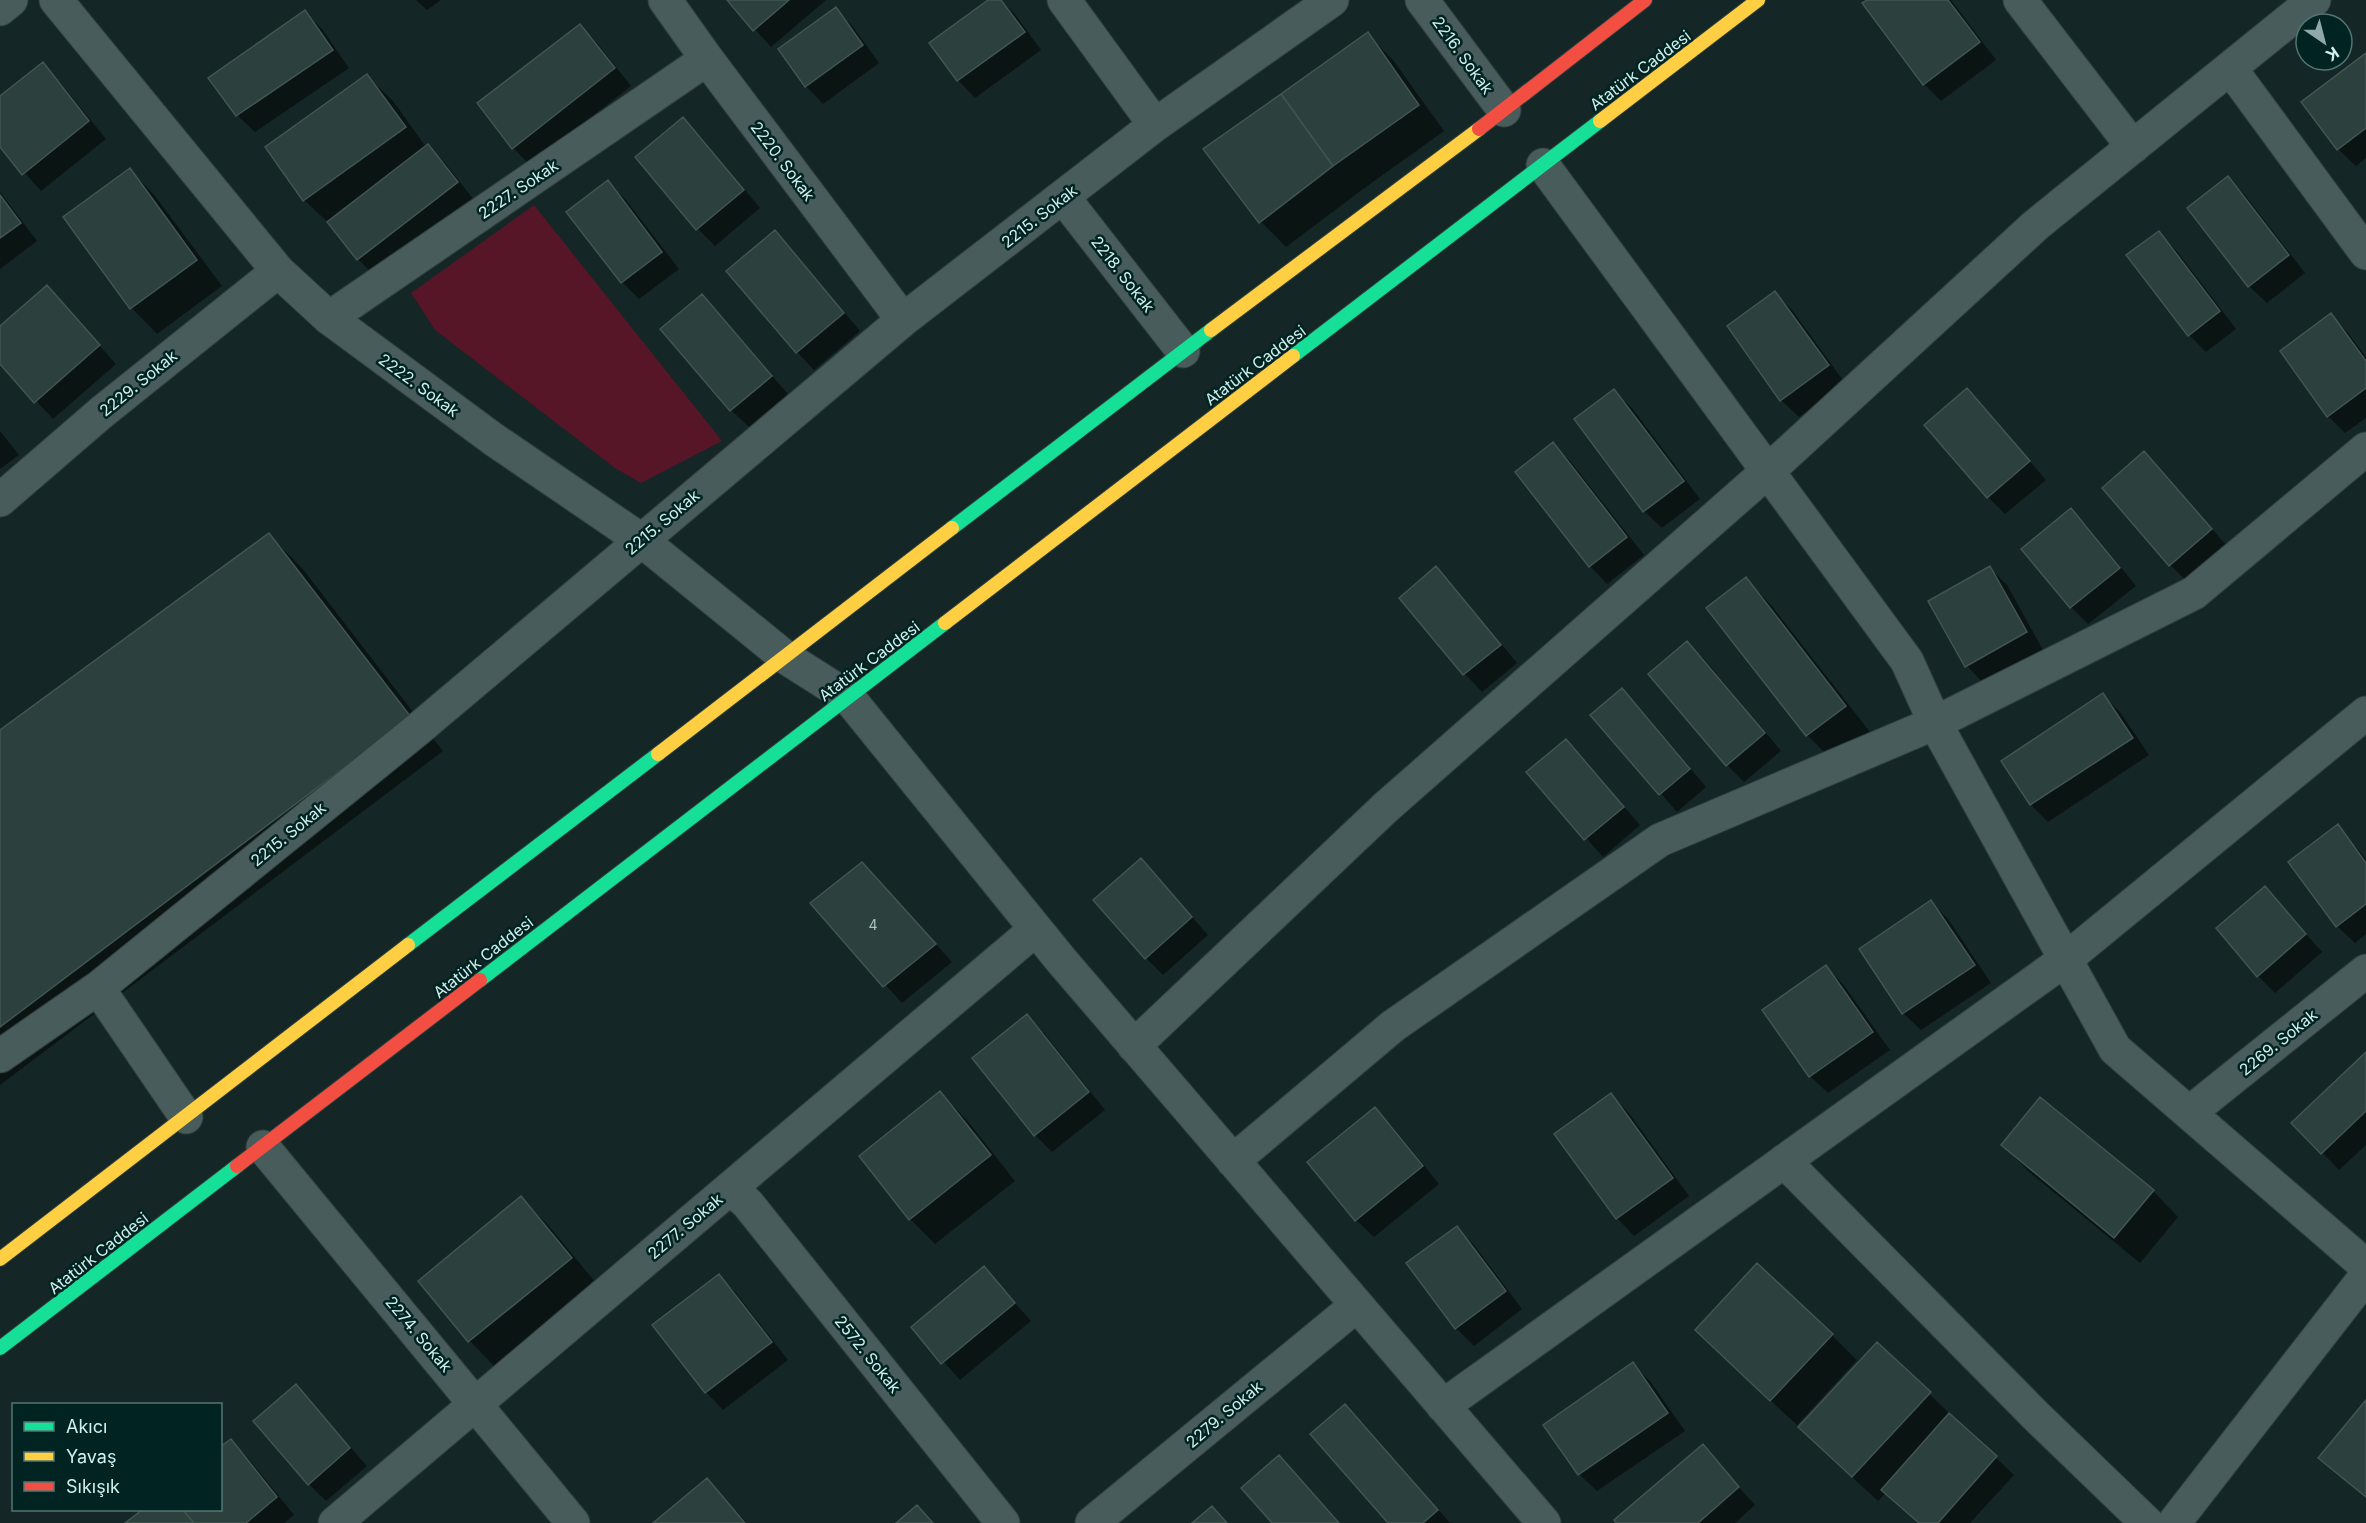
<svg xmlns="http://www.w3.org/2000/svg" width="2366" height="1523" font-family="Inter,sans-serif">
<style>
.green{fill:#561628}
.shadow{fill:#0007}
.building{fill:#2c403e;stroke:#425550;stroke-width:1.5}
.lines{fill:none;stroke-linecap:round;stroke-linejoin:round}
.street-casing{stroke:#30403e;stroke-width:35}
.fast-casing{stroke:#30403e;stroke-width:16}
.slow-casing{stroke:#30403e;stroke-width:16}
.jam-casing{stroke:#30403e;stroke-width:16}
.street{stroke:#475c5b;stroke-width:33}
.fast{stroke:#16e098;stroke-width:14}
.slow{stroke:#ffcf43;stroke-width:14}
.jam{stroke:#f24e42;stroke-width:14}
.labels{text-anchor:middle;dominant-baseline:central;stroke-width:5;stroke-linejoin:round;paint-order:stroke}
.number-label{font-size:14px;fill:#a7c4c1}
.street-label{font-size:16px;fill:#d0f0ed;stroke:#012422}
</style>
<rect width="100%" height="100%" fill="#142625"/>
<path class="green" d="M534 205 722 441 641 483 615 468 435 330 411 293Z"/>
<path class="shadow" d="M416 0H441L427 10Z
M729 0H826L771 47Z
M991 0H1000L1014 13 1041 50 975 98 958 80 931 43Z
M1869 0H1951L1996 60 1941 101 1924 84Z
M836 9 853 27 879 63 823 104 806 86Z
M305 12 322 29 349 68 255 132 237 115 210 78Z
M580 26 597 43 631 86 530 165 513 148Z
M1367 34 1393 60 1444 131 1359 192 1286 247 1261 222 1205 149Z
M2366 55V158L2356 166 2338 149Z
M42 64 60 82 106 139 41 191 0 145V98Z
M367 76 393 101 426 147 427 146 445 163 474 200 375 277 358 259 331 225 304 200Z
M683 119 700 136 760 208 715 246 698 229 637 157Z
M130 170 155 196 222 286 157 334 132 308 65 217Z
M2228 178 2245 195 2305 273 2267 303 2249 286Z
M608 182 625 199 679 269 639 299 622 282Z
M0 192 37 241 0 269Z
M775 232 792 250 860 331 814 370 797 352Z
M2158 233 2176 250 2236 329 2206 352 2189 335Z
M47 287 116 364 53 419 0 362V328Z
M1775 293 1792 310 1845 383 1799 417 1781 400Z
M702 296 788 394 749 427 731 410Z
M2331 315 2348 333 2366 357V418L2345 433 2328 416Z
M1614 391 1632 408 1700 499 1662 528 1644 511Z
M1984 408 2046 480 2005 514 1988 497Z
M0 431 19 455 0 469Z
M1553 444 1570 461 1644 555 1607 584 1590 566 1517 472Z
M2144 453 2228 547 2188 582 2170 565Z
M2071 510 2088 527 2136 586 2088 624 2071 607 2023 549Z
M269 535 302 568 443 751 0 1085V732Z
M1989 567 2007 585 2043 650 1984 684 1967 666 1930 601Z
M1436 568 1453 586 1517 663 1482 692 1465 674 1401 598Z
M1746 579 1771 605 1870 732 1833 761 1807 735Z
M1687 643 1705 660 1781 751 1744 782 1727 765 1650 674Z
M1622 690 1639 707 1706 787 1677 812 1593 715Z
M2103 695 2120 712 2149 755 2048 822 2031 805 2003 761Z
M1566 741 1640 825 1603 857 1528 772Z
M2338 826 2366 859V934L2355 943 2337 926Z
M1141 860 1208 935 1163 975 1146 958Z
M879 881 952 962 902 1003 812 904Z
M2265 888 2322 952 2275 993 2258 976Z
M1931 902 1948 919 1991 983 1921 1030 1903 1013Z
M1826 967 1843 984 1890 1050 1828 1093 1810 1076 1764 1010Z
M1027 1016 1044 1033 1105 1110 1052 1152 1035 1135Z
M2366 1054V1145L2339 1170 2294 1123Z
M940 1093 966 1119 1015 1181 935 1244 910 1219Z
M1611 1095 1628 1112 1689 1196 1634 1236 1617 1218 1556 1134Z
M1375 1109 1392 1126 1439 1184 1374 1237 1356 1220 1309 1162Z
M2003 1145 2153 1191 2178 1217 2140 1263 2028 1171Z
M521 1198 547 1224 597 1284 495 1367 470 1341 420 1281Z
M1457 1228 1474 1245 1522 1309 1474 1346 1456 1328 1408 1263Z
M984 1268 1031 1321 960 1380 913 1327Z
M719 1276 736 1293 788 1360 723 1410 706 1392 654 1325Z
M1832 1335 1857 1360 1797 1425 1722 1356Z
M1877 1344 2014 1475 1970 1523H1919L1886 1493 1878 1501 1826 1453Z
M1632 1364 1650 1381 1685 1431 1597 1491 1579 1474 1545 1425Z
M296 1386 367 1466 326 1501 309 1484Z
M2366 1402V1498L2320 1458Z
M1345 1406 1363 1423 1450 1523H1390Z
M231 1441 248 1458 294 1515 284 1523H127L145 1510H220Z
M1702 1446 1755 1505 1735 1523H1618Z
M707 1480 747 1523H655Z"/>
<path class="building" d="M727 0H789L753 31Z
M988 0H1001L1025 32 957 81 929 43Z
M1867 0H1948L1980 42 1923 85 1862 3Z
M836 7 863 45 805 87 778 49Z
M305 10 333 50 236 116 208 78Z
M580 24 615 68 512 149 477 103Z
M1368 32 1419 105 1333 166 1281 94Z
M2366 53V128L2337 150 2301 102Z
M43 62 89 121 22 175 0 147V96Z
M367 74 406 127 303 201 265 147Z
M1281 94 1333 166 1259 223 1203 149Z
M683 117 744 190 696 230 635 157Z
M428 144 458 182 357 260 327 222Z
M130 168 197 260 130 309 63 217Z
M2228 176 2289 255 2248 287 2187 208Z
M608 180 662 252 621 283 566 212Z
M0 195 21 223 0 238Z
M775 230 844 313 796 353 726 271Z
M2159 231 2220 311 2188 336 2126 255Z
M47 285 100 345 34 403 0 364V326Z
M1775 291 1829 365 1780 401 1727 326Z
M702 294 772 376 730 411 660 329Z
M2331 313 2366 361V388L2327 417 2280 351Z
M1967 388 2030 461 1987 498 1924 425Z
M1614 389 1684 481 1643 512 1574 419Z
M1553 442 1627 537 1589 567 1515 472Z
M2144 451 2212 529 2169 566 2102 488Z
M2071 508 2120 568 2070 608 2021 549Z
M269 533 411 717 0 1027V730Z
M1436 566 1501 645 1463 675 1399 598Z
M1990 566 2027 632 1965 667 1928 601Z
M1746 577 1846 706 1806 736 1706 608Z
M1687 641 1765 733 1726 766 1648 674Z
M1622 688 1690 769 1659 795 1590 715Z
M2103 693 2133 738 2030 805 2001 761Z
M1566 739 1624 807 1584 840 1526 772Z
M2338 824 2366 863V904L2336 927 2288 862Z
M1141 858 1192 917 1145 959 1093 900Z
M862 862 936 944 883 987 810 903Z
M2265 886 2306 934 2257 977 2216 928Z
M1931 900 1975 965 1902 1014 1859 949Z
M1826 965 1873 1032 1809 1077 1762 1010Z
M1027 1014 1089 1092 1034 1136 972 1058Z
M2366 1052V1111L2321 1154 2291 1123Z
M940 1091 991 1155 909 1220 859 1156Z
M1611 1093 1673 1178 1616 1219 1554 1134Z
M2040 1097 2154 1190 2114 1238 2001 1145Z
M1375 1107 1423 1166 1355 1221 1307 1162Z
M521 1196 572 1258 468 1342 418 1281Z
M1457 1226 1506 1291 1455 1329 1406 1263Z
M1757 1263 1833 1334 1770 1401 1695 1330Z
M984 1266 1015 1303 941 1364 911 1327Z
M719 1274 772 1342 705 1393 652 1325Z
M1877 1342 1931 1392 1852 1477 1798 1427Z
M1633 1362 1668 1413 1578 1475 1543 1425Z
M296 1384 350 1448 308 1485 253 1421Z
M2366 1400V1497L2318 1458Z
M1345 1404 1438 1510 1423 1523H1388L1310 1434Z
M1949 1413 1997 1456 1938 1523H1919L1881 1490Z
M231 1439 277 1497 246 1523H194L183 1510H220V1447Z
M1703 1444 1739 1487 1698 1523H1616L1614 1520Z
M1279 1455 1339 1523H1272L1241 1488Z
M707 1478 745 1523H653Z
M917 1505 933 1523H896Z
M1212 1506 1227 1523H1192Z
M142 1510H183L194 1523H125Z"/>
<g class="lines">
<g class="street-casing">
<path id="street" d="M56 0 278 271 329 318 493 439 641 540 785 657 848 697 1061 960 1544 1523
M665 0 707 59 903 320
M1064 0 1155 125
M1422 0 1504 110
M2020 0 2133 147
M0 9 11 0
M2230 68 2366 253
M1543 165 1907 661 1935 723 2115 1049 2366 1266
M1063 197 1183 351
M329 318 707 59
M0 500 102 412 278 271
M98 988 186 1117
M1134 1046 1385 808 1768 471 2036 225 2314 0
M0 1056 98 988 417 730 903 320 1155 125 1332 0
M2189 1113 2366 971
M263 1147 573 1523
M1233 1161 1393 1026 1660 840 1935 723 2194 593 2366 449
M1784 1161 2036 1416 2147 1523
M731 1188 748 1204 1003 1523
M1443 1406 2066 959 2366 713
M335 1523 1036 929
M1092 1523 1357 1305
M2174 1523 2366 1276"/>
</g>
<g class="fast-casing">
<path id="fast" d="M1293 356 1600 121
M952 528 1211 330
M408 945 658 754
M480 980 945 623
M0 1348 237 1166"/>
</g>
<g class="slow-casing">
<path id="slow" d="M1600 121 1758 0
M1211 330 1479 129
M945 623 1293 356
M658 754 952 528
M0 1259 408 945"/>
</g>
<g class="jam-casing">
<path id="jam" d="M1479 129 1645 0
M237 1166 480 980"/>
</g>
<use href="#street" class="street"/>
<use href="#fast" class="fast"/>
<use href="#slow" class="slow"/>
<use href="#jam" class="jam"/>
</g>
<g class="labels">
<g class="number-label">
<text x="873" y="924">4</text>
</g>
<g class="street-label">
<text transform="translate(1463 55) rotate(54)">2216. Sokak</text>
<text transform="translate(1640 70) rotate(-37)">Atatürk Caddesi</text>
<text transform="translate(783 161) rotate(53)">2220. Sokak</text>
<text transform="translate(518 189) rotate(-34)">2227. Sokak</text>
<text transform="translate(1039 216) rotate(-38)">2215. Sokak</text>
<text transform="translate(1123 274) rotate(52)">2218. Sokak</text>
<text transform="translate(1255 365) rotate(-37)">Atatürk Caddesi</text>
<text transform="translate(138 383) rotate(-39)">2229. Sokak</text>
<text transform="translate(419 385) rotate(36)">2222. Sokak</text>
<text transform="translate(662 522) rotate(-40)">2215. Sokak</text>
<text transform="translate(869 661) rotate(-37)">Atatürk Caddesi</text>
<text transform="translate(288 834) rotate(-39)">2215. Sokak</text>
<text transform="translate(483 957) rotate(-38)">Atatürk Caddesi</text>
<text transform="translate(2278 1042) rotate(-39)">2269. Sokak</text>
<text transform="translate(685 1226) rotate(-40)">2277. Sokak</text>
<text transform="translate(98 1253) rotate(-38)">Atatürk Caddesi</text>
<text transform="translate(419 1334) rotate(50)">2274. Sokak</text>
<text transform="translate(868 1354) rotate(51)">2572. Sokak</text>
<text transform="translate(1224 1414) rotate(-40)">2279. Sokak</text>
</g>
</g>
<rect x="12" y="1403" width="210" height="108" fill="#012422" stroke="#547673" stroke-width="1.5"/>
<rect x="24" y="1422" width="30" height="9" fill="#16e098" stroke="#547673" stroke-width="1.5"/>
<text x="66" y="1433" font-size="18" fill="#d0f0ed">Akıcı</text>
<rect x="24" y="1452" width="30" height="9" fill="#ffcf43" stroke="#547673" stroke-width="1.5"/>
<text x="66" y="1463" font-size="18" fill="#d0f0ed">Yavaş</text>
<rect x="24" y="1482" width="30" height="9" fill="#f24e42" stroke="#547673" stroke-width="1.5"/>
<text x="66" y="1493" font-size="18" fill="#d0f0ed">Sıkışık</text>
<g transform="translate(2324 42) rotate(145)"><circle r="28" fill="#012422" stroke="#547673" stroke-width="1.5"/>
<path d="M0-4.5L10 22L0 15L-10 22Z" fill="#8ea9a7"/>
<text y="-9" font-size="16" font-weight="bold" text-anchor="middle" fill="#d0f0ed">K</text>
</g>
</svg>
